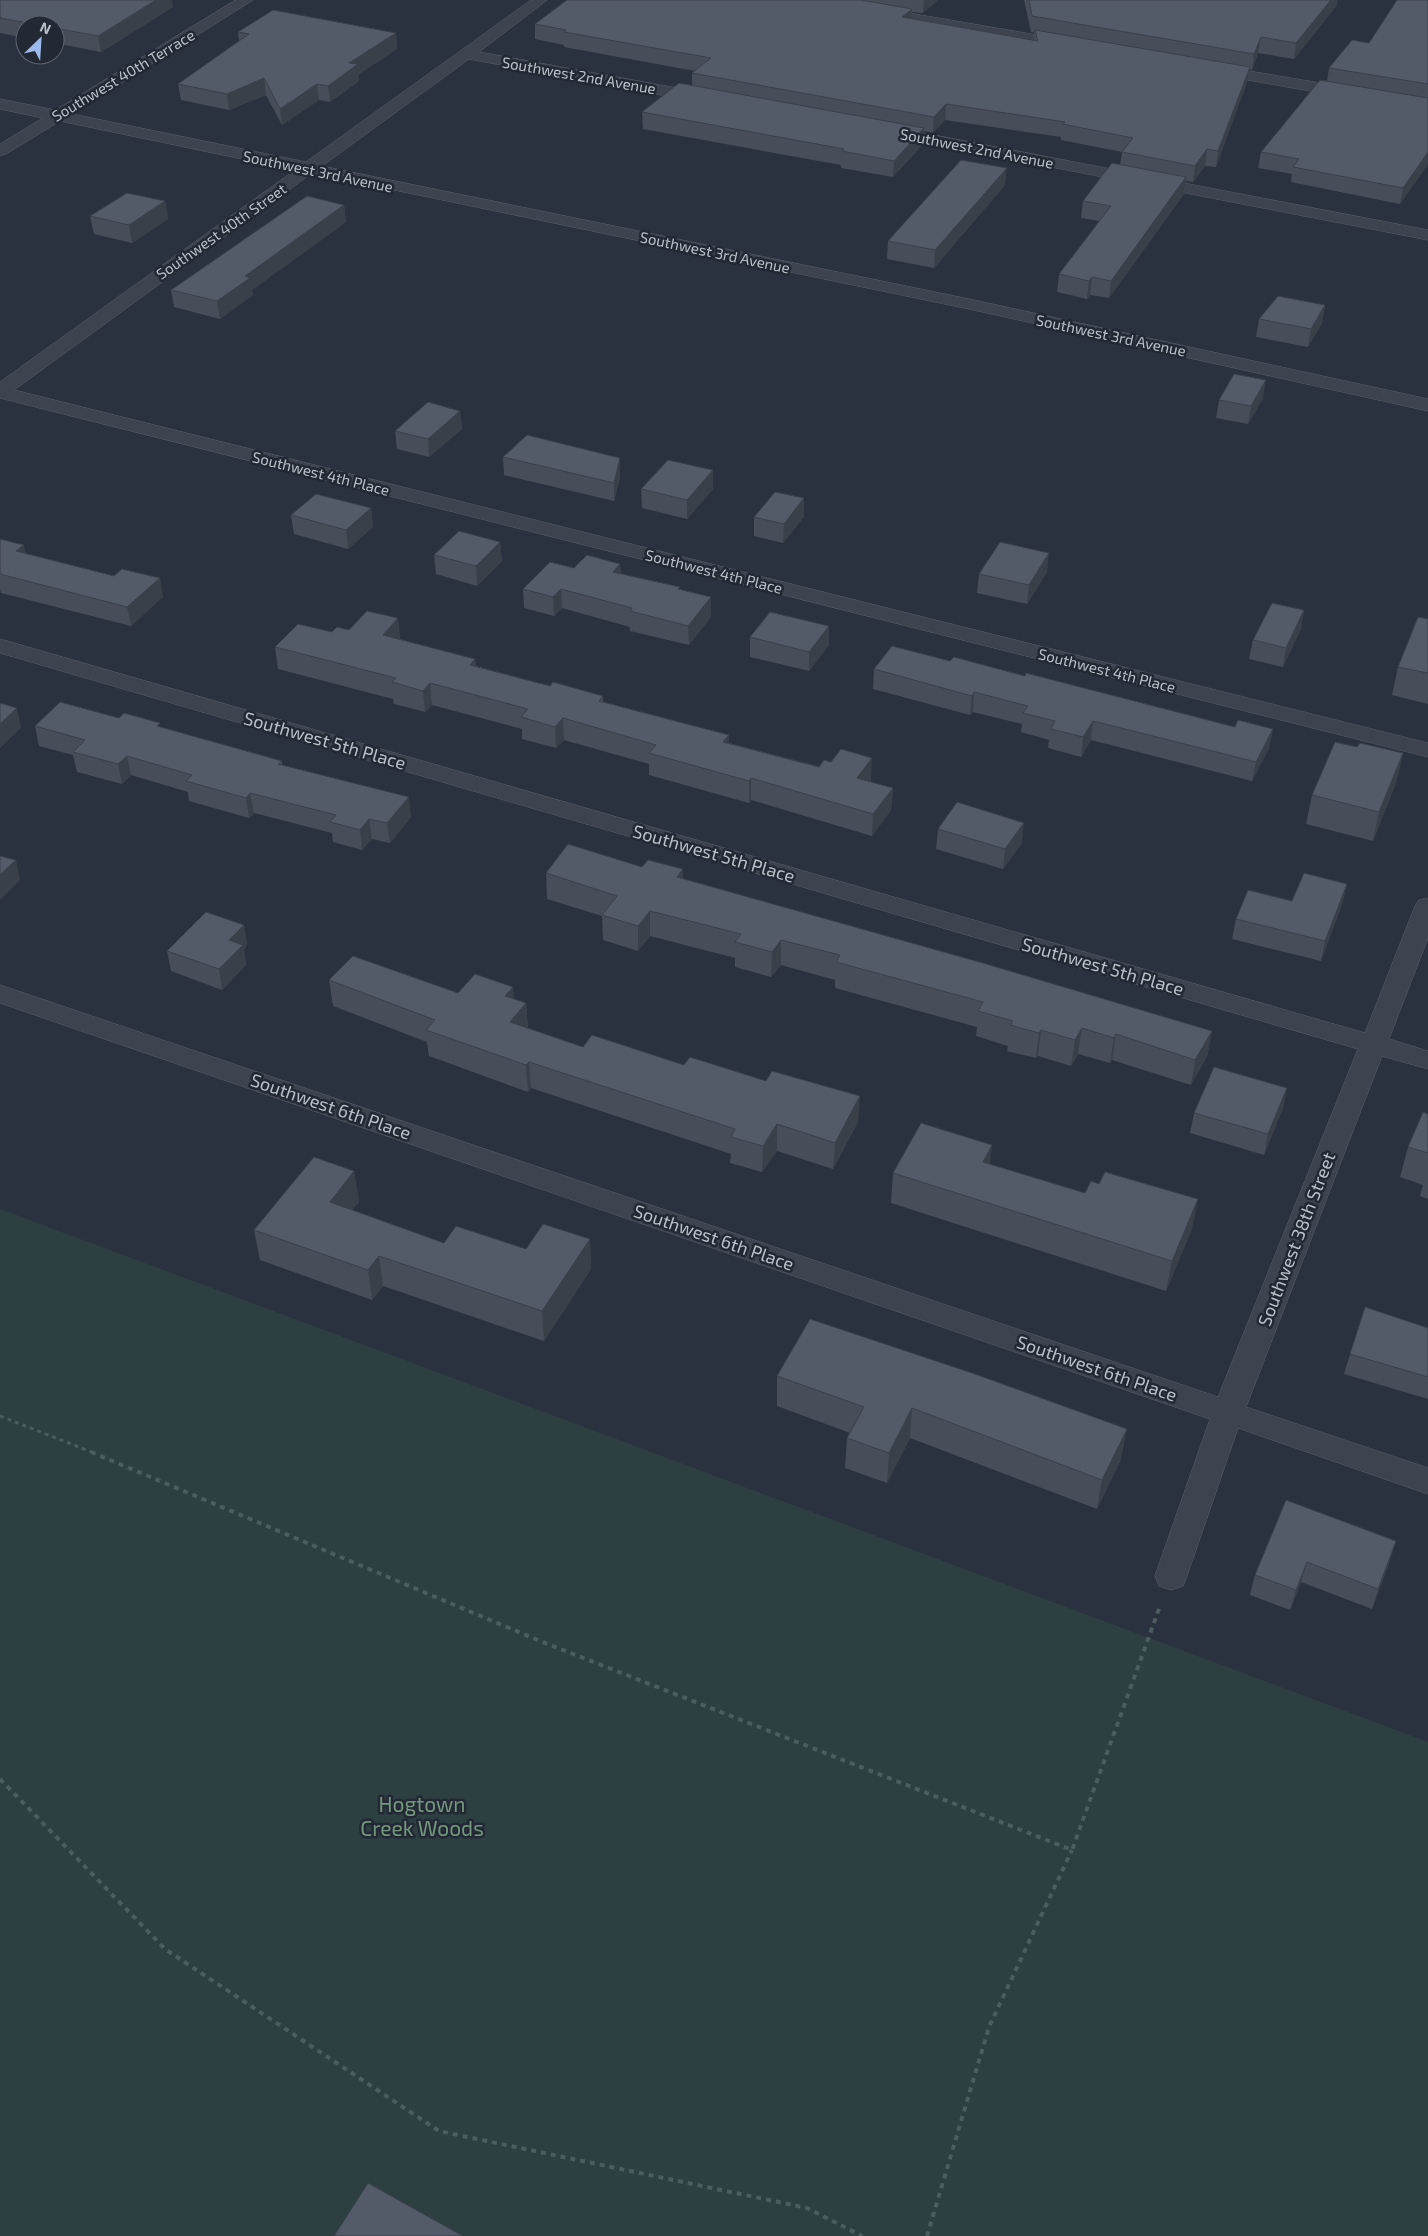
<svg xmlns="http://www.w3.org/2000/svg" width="1428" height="2236" font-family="'Exo 2',sans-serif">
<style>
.green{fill:#2d3f41}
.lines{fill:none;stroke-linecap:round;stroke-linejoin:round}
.street-casing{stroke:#585f69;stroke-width:1}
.path-far1{stroke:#4c5c5f;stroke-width:3;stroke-dasharray:4 4;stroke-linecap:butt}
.path{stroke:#4c5c5f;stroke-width:4;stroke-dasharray:5 5;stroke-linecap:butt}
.street{fill:#3e444f;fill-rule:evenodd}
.wall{fill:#474e5a}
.shaded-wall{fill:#3a404a}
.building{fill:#535b69;stroke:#3a404a}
.labels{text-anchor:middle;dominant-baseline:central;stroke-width:5;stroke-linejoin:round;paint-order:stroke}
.far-street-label{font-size:15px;fill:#bac0c9;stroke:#222934}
.street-label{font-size:18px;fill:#bac0c9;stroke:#222934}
.near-park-label{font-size:21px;fill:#74977d;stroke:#222934}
</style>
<rect width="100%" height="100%" fill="#2a323f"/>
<path class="green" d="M0 1209 1428 1742V2236H0Z"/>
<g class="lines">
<g class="street-casing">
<path id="street" d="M236 0H253L72 114 306 162 531 0H547L479 52 704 93 710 95 712 98 710 101 704 103 469 59 322 166 969 299 1428 399V411L969 309 312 173 14 390 1428 743V757L0 398V382L295 170 60 121 6 154 0 156V144L43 118 0 109V99L55 110Z
M800 0H833L1072 41 1077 43 1080 46 1077 49 1072 51 807 4 802 3Z
M1213 65 1350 88 1356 90 1358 93 1356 96 1350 98 1208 73 1205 70 1208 67Z
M887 126 1428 230V240L881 134 879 131 881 128Z
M0 639 1365 1033 1415 906 1419 900 1428 898V938L1389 1039 1428 1051V1069L1382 1056 1246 1407 1428 1468V1494L1238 1428 1187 1576 1183 1586 1171 1590 1159 1586 1155 1576 1210 1419 0 1003V985L1218 1397 1358 1049 0 653Z"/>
</g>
<path class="path-far1" d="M0 1416 94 1453"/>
<path class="path" d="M91 1452 540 1641 1072 1850 1160 1606
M0 1779 165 1949 439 2131 807 2208 862 2236
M927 2236 989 2027 1072 1850"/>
<use href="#street" class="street"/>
</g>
<path class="wall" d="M0 0 173 7 101 52 55 43V25H25V38L0 33Z
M567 0H938L923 13 912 12 911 19 1034 40 1035 33 1031 32 1024 0H1331L1337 5 1294 59 1258 53 1252 70 1249 69 1247 82 1216 167 1205 166 1193 182 1186 181 1184 194 1109 298 1090 295 1087 299 1057 292 1059 274 1099 221 1081 218 1083 201 1120 165 1122 152 1061 140V137L945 120 933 133 924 131 923 144 893 177 841 168V165L643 129 642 112 692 86V73L695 71 564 47V45L535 39V24Z
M1428 0V164L1400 204 1291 182 1292 174 1258 168 1261 152 1327 81 1329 68 1369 43Z
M238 32 396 33 397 49 359 74V81L330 102 319 100 282 125 266 95 229 110 181 100 178 84 239 41Z
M1005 185 934 268 887 259 888 241Z
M165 201 168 219 132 243 94 234 90 216Z
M344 205 346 222 252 290 253 295 220 319 174 307 171 290Z
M1325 305 1322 323 1308 347 1256 337 1259 319Z
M1263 398 1248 424 1216 418 1219 400Z
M460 411 462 429 429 457 397 449 395 431Z
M503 457 620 458V477L614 501 504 475Z
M641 489H713L687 519 642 508Z
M804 498V517L783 543 754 536V517Z
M371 508 373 527 348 549 294 534 291 515Z
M0 539 26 554 163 597 131 626 1 593 0 589Z
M500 542 502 561 477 586 436 574 434 555Z
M620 564 621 574 680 590 711 617 689 645 630 631V627L562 608 554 616 524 608 523 589 574 568Z
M1047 572 1027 604 977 593 979 574Z
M1304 610 1301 629 1283 667 1249 659 1253 640Z
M398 618 400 640 475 659 476 666 550 686 603 696V702L729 735V743L871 780 870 782 893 788 891 810 872 836 751 800 749 803 649 775V764L564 740 556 748 522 739V729L432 705 425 712 394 704 393 699 278 669 275 647 332 632 349 630Z
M1428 619V704L1392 695 1398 667Z
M829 626V645L809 671 750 657V637Z
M950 661 1025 676 1235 727 1273 729 1269 748 1252 781 1091 740 1081 757 1048 748 1049 740 1021 732 1022 724 973 712 970 715 873 689 874 669Z
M119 718 161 727 282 761V765L411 817 390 843 372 839 362 850 333 842 332 833 254 813 249 818 189 801 188 792 131 775 122 784 77 772 73 755 39 746 35 726Z
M1357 747 1403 753 1396 783 1373 841 1306 824 1312 795Z
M938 829 1022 843 1003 869 936 849Z
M642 867 1212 1031 1207 1056 1191 1085 1112 1060 1110 1063 1078 1054 1071 1066 1038 1056 1036 1058 1007 1051 1008 1046 976 1036 977 1027 835 988V980L781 965 771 977 735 967V958L650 936 638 951 603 940 602 916 547 899 546 873Z
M1347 884 1342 904 1321 961 1232 939 1236 919Z
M244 925 247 945 244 949 246 965 222 990 171 971 167 951Z
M329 980 513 999 526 1003 528 1029 583 1047 858 1122 833 1169 777 1151 762 1172 730 1163 731 1154 531 1088 528 1092 429 1056 427 1042 333 1006Z
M1283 1108 1264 1155 1190 1133 1194 1113Z
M1428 1114V1199L1420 1196 1423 1185 1400 1177 1408 1147Z
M990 1165 1192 1229 1166 1291 891 1203 893 1173Z
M354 1171 359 1202 352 1210 444 1243 526 1249 590 1239 591 1269 544 1341 383 1286 372 1300 260 1260 254 1230Z
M810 1319 1121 1459 1097 1509 910 1438 887 1483 845 1468 847 1438 850 1433 777 1406V1376Z
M1428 1328V1399L1344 1374 1350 1354Z
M1286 1500 1390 1561 1372 1609 1301 1582 1290 1610 1250 1595 1255 1575Z"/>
<path class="shaded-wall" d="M156 0H172L173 7 101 52 98 36Z
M924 0H938L923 13Z
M1331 0H1338L1337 5 1294 59 1296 43Z
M912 9 911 24 902 17Z
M396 33 397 49 359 74V81L330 102 328 86 349 63Z
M1261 37 1258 53 1252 70 1254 54Z
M1250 67 1247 82 1216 167 1218 151Z
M264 78 266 95 229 110 227 94Z
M317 84 319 100 282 125 280 109Z
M946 104 945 120 933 133 934 117Z
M924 128 923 144 893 177 894 161Z
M1207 149 1205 166 1193 182 1195 166Z
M1428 152V164L1400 204 1403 188Z
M1007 168 1005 185 934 268 935 250Z
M1186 177 1184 194 1109 298 1111 281Z
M165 201 168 219 132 243 129 225Z
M344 205 346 222 252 290 253 295 220 319 217 301 245 276Z
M1092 277 1090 295 1087 299 1089 281Z
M1325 305 1322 323 1308 347 1311 329Z
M1266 380 1263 398 1248 424 1251 406Z
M460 411 462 429 429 457 428 439Z
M620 458V477L614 501V483Z
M713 470V489L687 519V500Z
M804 498V517L783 543 784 524Z
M371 508 373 527 348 549 346 530Z
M500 542 502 561 477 586 476 566Z
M24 545 28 564 16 551Z
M1049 553 1047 572 1027 604 1029 585Z
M620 564 621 583 613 572Z
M160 578 163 597 131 626 127 607Z
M561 589 562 608 554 616 553 597Z
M711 597V617L689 645 688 626Z
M1304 610 1301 629 1283 667 1286 648Z
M398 618 400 640 383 635Z
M829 626V645L809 671V652Z
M475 659 477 681 470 665Z
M430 683 432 705 425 712 423 691Z
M974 692 973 712 970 715 972 696Z
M17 708 21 728 0 748V724Z
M563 718 564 740 556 748 555 727Z
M1093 721 1091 740 1081 757 1083 737Z
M1273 729 1269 748 1252 781 1256 762Z
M729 735V757L723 742Z
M1403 753 1396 783 1373 841 1379 812Z
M127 756 131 775 122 784 118 764Z
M872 758 871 780 856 800 857 778Z
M751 778V800L749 803V781Z
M893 788 891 810 872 836 873 814Z
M250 793 254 813 249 818 246 798Z
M409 797 411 817 390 843 387 823Z
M369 819 372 839 362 850 360 830Z
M1024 823 1022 843 1003 869 1005 849Z
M16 860 20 880 0 900V875Z
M683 869V894L677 877Z
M1347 884 1342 904 1321 961 1325 941Z
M650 911V936L638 951V926Z
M244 925 247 945 244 949 246 965 222 990 219 969 229 940Z
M781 940V965L771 977 772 952Z
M513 987 515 1013 505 996Z
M526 1003 528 1030 510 1022Z
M1082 1028 1078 1054 1071 1066 1075 1040Z
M1041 1030 1038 1056 1036 1058 1039 1033Z
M1212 1031 1207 1056 1191 1085 1195 1060Z
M1116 1034 1112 1060 1110 1063 1114 1038Z
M529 1062 531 1088 528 1092 526 1065Z
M1287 1088 1283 1108 1264 1155 1268 1134Z
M860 1096 858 1122 833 1169 835 1143Z
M777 1124V1151L762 1172 763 1146Z
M992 1145 989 1175 983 1162Z
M354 1171 359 1202 334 1232 330 1202Z
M1198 1199 1192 1229 1166 1291 1172 1261Z
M590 1239 591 1269 544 1341 542 1311Z
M379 1256 383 1286 372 1300 368 1270Z
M912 1408 910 1438 887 1483 889 1453Z
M1127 1429 1121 1459 1097 1509 1102 1480Z
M1396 1541 1390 1561 1372 1609 1378 1589Z
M1307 1562 1301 1582 1290 1610 1296 1590Z"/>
<path class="building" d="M0 0H156L98 36 55 28V25H39L0 18Z
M567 0H861L912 9 902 17 1038 41 1035 30 1250 67 1218 151 1207 149 1195 166 1122 152 1133 138 1062 124 1065 122 946 104 934 117 692 73 711 58 564 32 566 30 535 24Z
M1029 0H1331L1296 43 1261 37 1254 54 1032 16Z
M1397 0H1428V84L1329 68 1352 40 1369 43Z
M273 10 396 33 349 63 358 64 328 86 317 84 280 109 264 78 227 94 178 84 249 34 238 32Z
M1320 80 1428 98V152L1403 188 1293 167 1299 159 1261 152Z
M679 83 924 128 894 161 842 151 844 149 642 112Z
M961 160 1007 168 935 250 888 241Z
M1112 163 1186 177 1111 281 1092 277 1089 281 1059 274 1111 206 1083 201Z
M127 193 165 201 129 225 90 216Z
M307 196 344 205 245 276 250 278 217 301 171 290Z
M1278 296 1325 305 1311 329 1259 319Z
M1234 374 1266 380 1251 406 1219 400Z
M428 402 460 411 428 439 395 431Z
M527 435 620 458 614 483 503 457Z
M668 460 713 470 687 500 641 489Z
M775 492 804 498 784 524 754 517Z
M316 494 371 508 346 530 291 515Z
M459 531 500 542 476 566 434 555Z
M0 539 24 545 16 551 114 576 122 569 160 578 127 607 0 574Z
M1000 542 1049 553 1029 585 979 574Z
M587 555 620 564 613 572 680 587 678 589 711 597 688 626 630 611 632 608 561 589 553 597 523 589 550 562 574 568Z
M1272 603 1304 610 1286 648 1253 640Z
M367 611 398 618 383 635 475 659 470 665 550 686 553 682 603 696 599 701 729 735 723 742 819 767 824 760 831 762 841 749 872 758 857 778 893 788 873 814 751 778 749 781 649 753 656 745 563 718 555 727 521 717 528 709 430 683 423 691 392 682 396 678 275 647 298 624 332 632 337 627 349 630Z
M770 612 829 626 809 652 750 637Z
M1418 617 1428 619V673L1398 667Z
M892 646 950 661 954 657 1025 676 1026 673 1235 727 1238 720 1273 729 1256 762 1093 721 1083 737 1051 729 1055 721 1023 713 1028 706 974 692 972 696 874 669Z
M60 702 119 718 124 713 160 723 157 726 282 761 278 764 409 797 387 823 369 819 360 830 330 822 336 815 250 793 246 798 186 781 192 775 127 756 118 764 73 752 85 740 35 726Z
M0 703 17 708 0 724Z
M1335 742 1357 747 1360 743 1403 753 1379 812 1312 795Z
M957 802 1024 823 1005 849 938 829Z
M568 844 642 867 648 860 683 869 677 877 983 963 1212 1031 1195 1060 1116 1034 1114 1038 1082 1028 1075 1040 1041 1030 1039 1033 1010 1025 1013 1021 978 1011 983 1002 836 962 840 955 781 940 772 952 735 942 741 934 650 911 638 926 602 915 617 896 546 873Z
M0 856 16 860 0 875Z
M1304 873 1347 884 1325 941 1236 919 1248 890 1292 901Z
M206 912 244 925 229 940 243 945 219 969 167 951Z
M353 956 458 993 475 974 513 987 505 996 526 1003 510 1022 583 1047 592 1035 684 1065 690 1057 766 1081 772 1071 860 1096 835 1143 777 1124 763 1146 731 1137 735 1129 529 1062 526 1065 426 1030 435 1020 329 980Z
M1214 1067 1287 1088 1268 1134 1194 1113Z
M1423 1112 1428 1114V1153L1408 1147Z
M921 1123 992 1145 983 1162 1085 1193 1091 1181 1099 1184 1105 1172 1198 1199 1172 1261 893 1173Z
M314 1157 354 1171 330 1202 444 1243 456 1226 526 1249 543 1224 590 1239 542 1311 379 1256 368 1270 254 1230Z
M1365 1307 1428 1328V1377L1350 1354Z
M810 1319 975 1374 1127 1429 1102 1480 912 1408 889 1453 847 1438 864 1407 777 1376Z
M1286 1500 1396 1541 1378 1589 1307 1562 1296 1590 1255 1575Z
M368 2183 463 2236H334Z"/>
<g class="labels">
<g class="far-street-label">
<text transform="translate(123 75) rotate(-31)">Southwest 40th Terrace</text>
<text transform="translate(579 75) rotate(10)">Southwest 2nd Avenue</text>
<text transform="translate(977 148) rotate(11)">Southwest 2nd Avenue</text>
<text transform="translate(318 171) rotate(12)">Southwest 3rd Avenue</text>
<text transform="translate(221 231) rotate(-35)">Southwest 40th Street</text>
<text transform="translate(715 252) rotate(12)">Southwest 3rd Avenue</text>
<text transform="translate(1111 335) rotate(12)">Southwest 3rd Avenue</text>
<text transform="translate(321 473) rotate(14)">Southwest 4th Place</text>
<text transform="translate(714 571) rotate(14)">Southwest 4th Place</text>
<text transform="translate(1107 670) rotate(14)">Southwest 4th Place</text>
</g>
<g class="street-label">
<text transform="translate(325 740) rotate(16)">Southwest 5th Place</text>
<text transform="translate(714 853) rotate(16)">Southwest 5th Place</text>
<text transform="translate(1103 966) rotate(16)">Southwest 5th Place</text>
<text transform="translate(331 1106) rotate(19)">Southwest 6th Place</text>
<text transform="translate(714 1237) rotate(19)">Southwest 6th Place</text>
<text transform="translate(1296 1239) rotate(-69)">Southwest 38th Street</text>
<text transform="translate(1097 1368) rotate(19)">Southwest 6th Place</text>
</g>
<g class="near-park-label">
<text x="422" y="1803">Hogtown<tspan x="422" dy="24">Creek Woods</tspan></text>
</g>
</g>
<g transform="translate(40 40) rotate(25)"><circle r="24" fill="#222934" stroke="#5f6570"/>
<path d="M0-4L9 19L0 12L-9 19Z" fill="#9dbaec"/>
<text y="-8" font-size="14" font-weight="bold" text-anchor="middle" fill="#bac0c9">N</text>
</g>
</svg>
